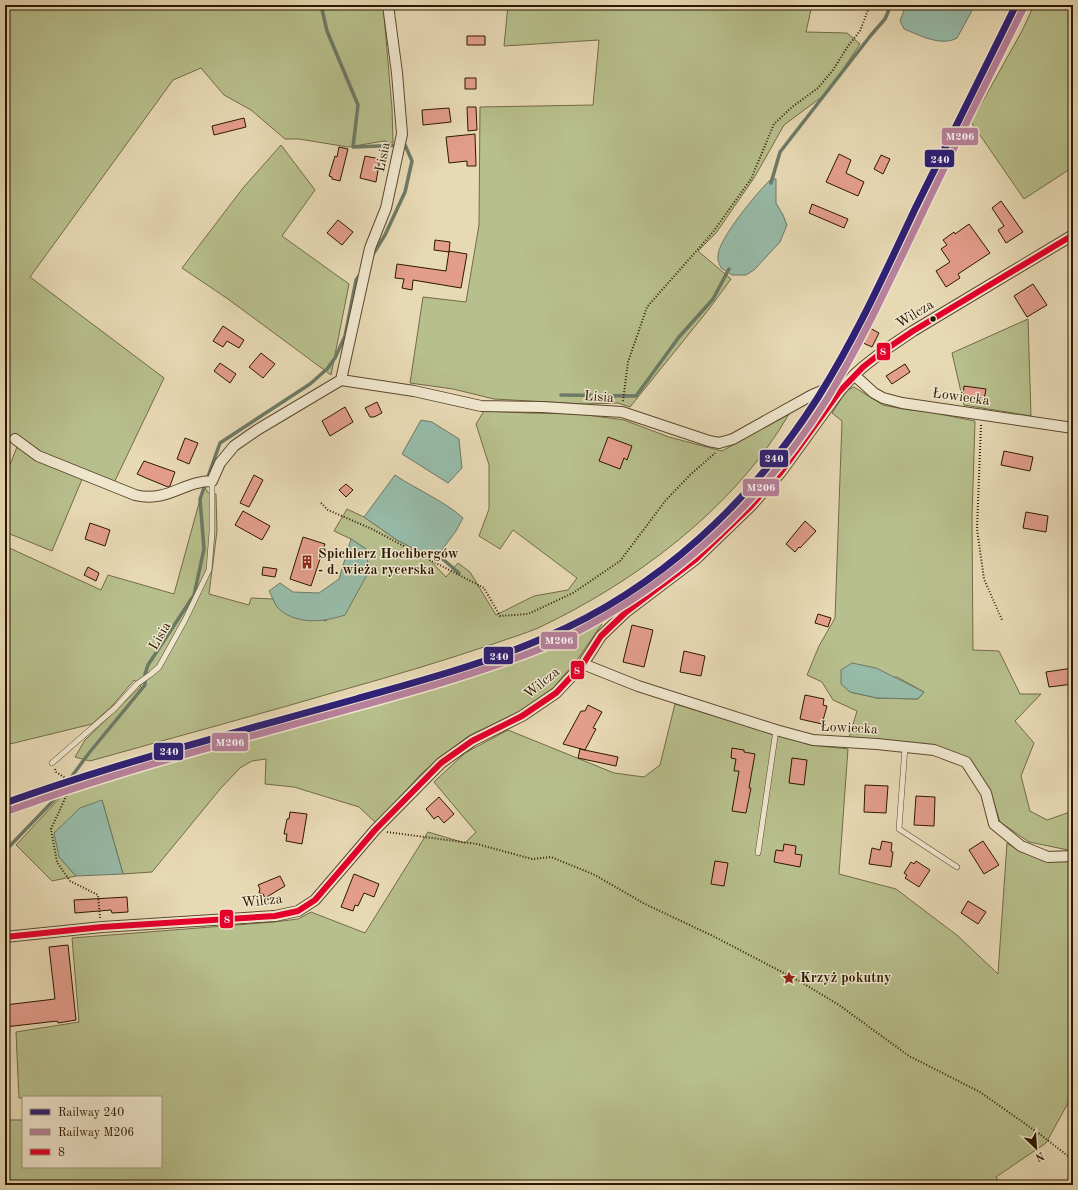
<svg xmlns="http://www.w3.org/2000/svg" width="1078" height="1190" font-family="'Old Standard TT',serif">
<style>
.green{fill:#b7bf8c;stroke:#726b46;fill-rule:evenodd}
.water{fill:#97bba9;stroke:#6d7965}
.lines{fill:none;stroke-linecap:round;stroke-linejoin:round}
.stream{stroke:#6d7965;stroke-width:3.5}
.building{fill:#e29d8b;stroke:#2d1700}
.service-casing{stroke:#5c482d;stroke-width:6}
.minor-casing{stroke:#5c482d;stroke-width:12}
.path{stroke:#2d1700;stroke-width:2;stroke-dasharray:1 2;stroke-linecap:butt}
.service{stroke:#efe6ce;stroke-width:5}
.minor{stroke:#efe6ce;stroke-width:10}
.bus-1-casing{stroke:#efe6ce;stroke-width:9}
.bus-1{stroke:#e4002b;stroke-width:6}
.rail-1-casing{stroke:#efe6ce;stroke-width:10}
.rail-2-casing{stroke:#efe6ce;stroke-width:10}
.rail-1{stroke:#2e2076;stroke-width:7}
.rail-2{stroke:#b8819c;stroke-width:7}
.bus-dot{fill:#2d1700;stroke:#efe6ce;stroke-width:1.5}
.labels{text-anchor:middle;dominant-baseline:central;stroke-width:3;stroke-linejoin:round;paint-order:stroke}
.street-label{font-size:14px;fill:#2d1700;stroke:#efe6ce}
.poi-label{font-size:14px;font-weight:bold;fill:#2d1700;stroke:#efe6ce;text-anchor:start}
.line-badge{stroke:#efe6ce;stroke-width:1.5}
.badge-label{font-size:11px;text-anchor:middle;font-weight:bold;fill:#fff}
</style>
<rect width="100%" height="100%" fill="#e7d9b4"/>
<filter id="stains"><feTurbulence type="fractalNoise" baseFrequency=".005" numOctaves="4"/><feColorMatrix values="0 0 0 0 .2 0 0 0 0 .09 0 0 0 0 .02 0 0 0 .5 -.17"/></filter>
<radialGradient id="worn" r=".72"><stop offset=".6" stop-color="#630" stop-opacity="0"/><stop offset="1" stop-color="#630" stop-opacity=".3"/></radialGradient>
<path class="green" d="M5 5H383L384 15 392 108 393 143 384 141 348 147 299 139H285L251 110 224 95 201 68 173 80 30 277 164 378 111 489 83 477 52 551 5 532V477L17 447 8 439 5 434Z
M508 5H812L806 32 847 33 860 44 827 93 784 125 754 178 716 233 698 251 731 279 709 309 630 407 618 403 584 404 494 399 453 389 410 383 423 297 466 302 479 225 480 107 593 105 599 40 504 46Z
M1034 5H1073V63L1071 66 1073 68V167L1024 199 971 122 1022 31Z
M281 145 315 190 282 236 349 284 331 375 228 299 182 268 243 188Z
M1028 319 1031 416 964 405 952 353Z
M854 387 883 405 903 409 929 412 975 421 972 518 973 650 999 651 1020 694H1041L1015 721 1034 743 1021 776 1030 811 1047 820 1073 811V851L1029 842 1000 822 991 793 971 763 936 746 908 742 849 738 857 711 833 700 822 682 807 675 819 646 835 618 842 421 832 413 847 390ZM897 677 924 692 918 699 877 698 850 692 842 684Z
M484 411 528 413 580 414 624 420 669 437 722 451 789 414C735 508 634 583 538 628 524 634 510 638 496 643 446 660 396 675 346 689 261 714 175 737 90 761L75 757 85 740 141 686 134 680 113 705 92 724 10 744 7 735 5 736V546L101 590 108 575 174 594 204 485 208 493 216 494 217 531 209 594 249 605 251 598 274 599 279 609 326 621 366 549 351 539 334 531 347 509 364 517 397 540 424 554 446 577 458 563 470 572 496 615 534 596 568 590 577 578 513 530 500 549 479 536 489 509V465L476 424Z
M594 617 602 624 577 660 553 688 521 711 470 735 438 759 421 774 376 823 359 807 294 787 265 784 266 759 252 761 240 768 221 788 152 872 123 874 102 800 59 857 76 876 52 881 16 845 68 789 92 780 460 674 544 644Z
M675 704 811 745 848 749 839 874 896 889 958 936 998 974 1007 843 1021 852 1047 861 1073 859V1094L1046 1143 996 1177 1001 1185H5V1120H23V1167H161V1097H23V1098H19L16 1032 79 1022 72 938 274 922 298 919 311 912 365 933 428 832 465 843 476 832 434 782 465 753 508 730 614 773 644 777 660 765Z"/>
<path class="water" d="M906 5H975L957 38C941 47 919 35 904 29L900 21Z
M773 179H776V203L783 215 787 225 780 242 754 270 746 275H732L721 268C720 265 717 260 718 256 718 239 757 193 770 180Z
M421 420 432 422 459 439 462 468 448 483 402 454Z
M395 475C417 490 443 500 463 518L456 531 438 555 424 554 397 540 364 517Z
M351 539 366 549 369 571 345 615C323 622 299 625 280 610 275 606 272 596 269 591L280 583 293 592 319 593 339 579Z
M852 663 876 668 924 692 918 699 877 698 850 692 841 684V670Z
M102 800 123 874 76 876 59 857 54 833 80 808Z"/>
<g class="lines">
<path class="stream" d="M321 5 327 31 358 105 353 147 405 145 412 161 405 192 385 235 372 256
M771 183 780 152 871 35 885 19 891 5
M561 395 636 396 679 337 713 299 729 269
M438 555 459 573
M5 851 55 799 89 753 145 685V674L148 665 194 595 204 549 200 499 220 443 310 384 327 369 335 358 345 336 356 280 361 273"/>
</g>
<path class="building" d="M467 36H485V45H467Z
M465 78H476V89H465Z
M467 107H476L477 130 468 131Z
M449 108 451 122 423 125 422 110Z
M244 118 246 127 214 135 212 126Z
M475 134 476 166H467V161L449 163 446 137Z
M339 147 348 149 340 181 332 179V177L329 176 335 156 337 157Z
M839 154 851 160 846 173 864 182 858 196 826 182Z
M881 155 890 159 883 174 874 169Z
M365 156 380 159 376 182 360 178Z
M1001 201 1023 232 1006 243 998 230 1004 226 992 208Z
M812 204 848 219 844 228 809 213Z
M338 220 353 232 342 245 327 233Z
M969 224 990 253 958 274 960 278 946 287 936 271 950 262 941 249 947 245 943 240 954 232 955 234Z
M435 240 450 242 449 252 434 250Z
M449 251 467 254 461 288 413 280 412 290 402 288 404 279 395 278 397 264 446 271Z
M1033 284 1047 305 1027 317 1014 296Z
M223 326 244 340 239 348 227 341 223 347 213 341Z
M868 327 879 333 872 347 861 342Z
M261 353 275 364 263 378 249 367Z
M220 363 236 374 230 383 214 371Z
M905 364 910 372 892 384 886 376Z
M964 386 986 389 984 400 963 397Z
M377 402 382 413 374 417H370L365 408Z
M345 407 353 422 330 436 322 421Z
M608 437 632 446 627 460 624 458 620 469 599 461Z
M185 438 198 443 189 464 177 459Z
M1004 451 1033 457 1030 471 1001 465Z
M144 461 175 472 170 486 168 487 146 478 137 474Z
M254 475 263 480 249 507 240 503Z
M346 484 353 490 346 497 339 490Z
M243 511 270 526 262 540 235 525Z
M1026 512 1048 516 1046 532 1023 528Z
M805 521 816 531 800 548 799 547 795 552 786 544Z
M90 523 110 530 105 546 85 539Z
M303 537 325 544 311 586 290 579Z
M88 567 99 573 96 581 84 575Z
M263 567 277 569 275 577 262 575Z
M818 614 831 618 828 627 815 623Z
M632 625 653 630 644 667 623 662Z
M684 651 705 656 701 676 680 672Z
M1073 668V684L1049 687 1046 672Z
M805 695 824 699 823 705 827 706 822 724 800 719Z
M588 705 602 712 593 728 596 729 585 750 563 744 581 711H585Z
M732 748 744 750V752L755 754 749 788H751L746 813 732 811 739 771H734L736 759 731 758Z
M580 749 618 757 616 766 578 758Z
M792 758 807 760 804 785 789 783Z
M865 785 888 786 886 813 864 812Z
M916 796 935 797 934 826 914 825Z
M439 797 454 814 444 823 438 816 434 819 426 809Z
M290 812 307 814 302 844 286 841 287 834H284L287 819H289Z
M882 841 892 843 891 851 893 852 891 867 869 864 872 848 880 850Z
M983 841 999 865 984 874 969 850Z
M784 844 796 846 795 854 802 855 800 867 774 862 776 850 783 851Z
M715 861 728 863 724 886 711 884Z
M916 861 930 870 919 887 905 878 907 875 904 873 911 862 914 864Z
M354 874 379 884 374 897 364 893 358 906 355 905 353 911 341 907Z
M280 876 285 886 265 898 263 894 259 893 260 889 258 885Z
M127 897 128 912 112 913 111 910 75 913 74 900Z
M968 901 986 912 978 924 961 913Z
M68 945 76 1020 58 1023 57 1021 5 1027V1005L55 999 49 947Z"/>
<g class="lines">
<g class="service-casing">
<path id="service" d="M905 747 899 829 957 867
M52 763 115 708 137 684 151 674 159 667 185 620 209 570 212 532V481
M758 853 776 730"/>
</g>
<g class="minor-casing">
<path id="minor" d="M854 375 874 393 883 398 902 403 1073 428
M341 380 370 248 386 208 402 134 397 73 388 5
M15 439 38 456 135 495C168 503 183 481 212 481L220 463 234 446 257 430 341 380 414 391 481 406 542 407 622 412 709 441 719 443 733 439 812 395 826 389 839 392
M583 664 638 686 776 730 813 740 877 744 934 750 966 762 986 793 994 824 1021 846 1048 857 1073 856
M5 937 102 927 275 916 298 911 315 900 375 830 441 763 472 741 522 716 556 693 583 664 601 636 626 612 696 559 751 506 781 472 839 392 854 375 863 367 882 352 913 331 1073 235"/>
</g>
<path class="path" d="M623 401 628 362 647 307 713 232 751 179 774 124 792 107 818 88 833 70 848 46 860 31 868 10
M5 424 9 432
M981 425 977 529 984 579 1002 620
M321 503 328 510 372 529 409 549 484 588 500 616 528 614 573 593 620 561 666 500 690 475 715 453
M55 769 56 772 75 784 82 782 83 785 69 790 51 829 57 862 70 881 98 895 100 918
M387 832 477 844 532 859 551 857 595 875 643 903 715 937 801 982 839 1005 909 1056 980 1092 1041 1135 1073 1160"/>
<use href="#service" class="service"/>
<use href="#minor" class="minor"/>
<g class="bus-1-casing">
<path id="bus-1" d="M5 937 102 927 275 916 298 911 315 900 375 830 441 763 472 741 522 716 556 693 583 664 601 636 626 612 696 559 751 506 781 472 839 392 863 367 882 352 913 331 1073 235"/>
</g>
<use href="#bus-1" class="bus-1"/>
<g class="rail-1-casing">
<path id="rail-1" d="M5 803C120 762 238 732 356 699 420 681 485 664 546 637 659 589 751 502 817 399 855 339 885 273 915 209 948 141 982 73 1016 5"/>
</g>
<g class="rail-2-casing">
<path id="rail-2" d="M8 811C121 770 238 740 353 708 418 690 483 672 545 647 575 634 603 618 630 601 710 549 776 480 827 399 863 340 892 276 922 214 955 145 989 77 1023 9"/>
</g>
<use href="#rail-1" class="rail-1"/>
<use href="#rail-2" class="rail-2"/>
</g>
<defs>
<g id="building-bare" transform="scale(1.08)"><path d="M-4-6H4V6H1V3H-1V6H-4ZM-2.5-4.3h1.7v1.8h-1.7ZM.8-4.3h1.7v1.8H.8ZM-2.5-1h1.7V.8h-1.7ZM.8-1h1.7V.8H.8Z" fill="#8f2418" stroke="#efe6ce" stroke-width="2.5" paint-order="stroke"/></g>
<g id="sight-bare" transform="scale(1.08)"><path d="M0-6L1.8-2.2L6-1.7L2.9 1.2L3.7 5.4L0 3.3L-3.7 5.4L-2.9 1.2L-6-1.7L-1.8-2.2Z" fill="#8f2418" stroke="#efe6ce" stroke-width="2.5" paint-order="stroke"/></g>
</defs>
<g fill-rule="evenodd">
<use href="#building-bare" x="307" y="562"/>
<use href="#sight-bare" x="789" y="978"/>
</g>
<circle class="bus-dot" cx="933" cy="319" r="3.5"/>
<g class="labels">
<g class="street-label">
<text transform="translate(383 157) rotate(-78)">Lisia</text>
<text transform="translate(915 314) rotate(-32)">Wilcza</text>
<text transform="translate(599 397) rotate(4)">Lisia</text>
<text transform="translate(961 397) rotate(8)">Łowiecka</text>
<text transform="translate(160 636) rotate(-60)">Lisia</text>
<text transform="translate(542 683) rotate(-39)">Wilcza</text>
<text transform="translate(849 728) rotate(3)">Łowiecka</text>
<text transform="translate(262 901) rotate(-6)">Wilcza</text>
</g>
<g class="poi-label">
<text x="318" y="554">Spichlerz Hochbergów<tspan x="318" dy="16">- d. wieża rycerska</tspan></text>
<text x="800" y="978">Krzyż pokutny</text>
</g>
</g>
<g class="line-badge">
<rect x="941" y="127" width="38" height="19" rx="4" fill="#b8819c"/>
<rect x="924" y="149" width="31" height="19" rx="4" fill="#2e2076"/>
<rect x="876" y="342" width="15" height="19" rx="4" fill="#e4002b"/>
<rect x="759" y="449" width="30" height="19" rx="4" fill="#2e2076"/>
<rect x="742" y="478" width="38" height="19" rx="4" fill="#b8819c"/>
<rect x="540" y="631" width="38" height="19" rx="4" fill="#b8819c"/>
<rect x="483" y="646" width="31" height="19" rx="4" fill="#2e2076"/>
<rect x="570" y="660" width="15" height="20" rx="4" fill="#e4002b"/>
<rect x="211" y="732" width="38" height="20" rx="4" fill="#b8819c"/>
<rect x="153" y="742" width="31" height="19" rx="4" fill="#2e2076"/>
<rect x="219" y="909" width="15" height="20" rx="4" fill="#e4002b"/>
</g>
<g class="badge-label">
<text x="960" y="140">M206</text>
<text x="940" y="163">240</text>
<text x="883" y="355">8</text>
<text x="774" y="462">240</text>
<text x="761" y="491">M206</text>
<text x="559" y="644">M206</text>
<text x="499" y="660">240</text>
<text x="577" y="674">8</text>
<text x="230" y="746">M206</text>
<text x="169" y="755">240</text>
<text x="227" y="923">8</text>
</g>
<rect width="1078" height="1190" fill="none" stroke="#e7d9b4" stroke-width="20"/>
<rect x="6" y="6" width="1066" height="1178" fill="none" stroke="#2d1700" stroke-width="2"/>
<rect x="10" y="10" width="1058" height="1170" fill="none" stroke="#2d1700"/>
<rect x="22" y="1096" width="140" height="72" fill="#efe6ce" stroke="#a1937c"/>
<rect x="30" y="1109" width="20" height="6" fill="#2e2076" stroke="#a1937c"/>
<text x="58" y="1116" font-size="12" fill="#2d1700">Railway 240</text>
<rect x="30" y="1129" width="20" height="6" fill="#b8819c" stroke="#a1937c"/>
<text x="58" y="1136" font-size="12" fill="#2d1700">Railway M206</text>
<rect x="30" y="1149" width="20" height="6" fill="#e4002b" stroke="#a1937c"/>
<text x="58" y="1156" font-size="12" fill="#2d1700">8</text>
<g transform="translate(1036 1148) rotate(155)" stroke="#efe6ce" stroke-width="3" paint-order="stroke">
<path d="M0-3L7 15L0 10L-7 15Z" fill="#2d1700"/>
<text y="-6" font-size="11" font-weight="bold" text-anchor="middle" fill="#2d1700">N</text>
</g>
<rect width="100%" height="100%" filter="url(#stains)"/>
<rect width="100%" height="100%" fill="url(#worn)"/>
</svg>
